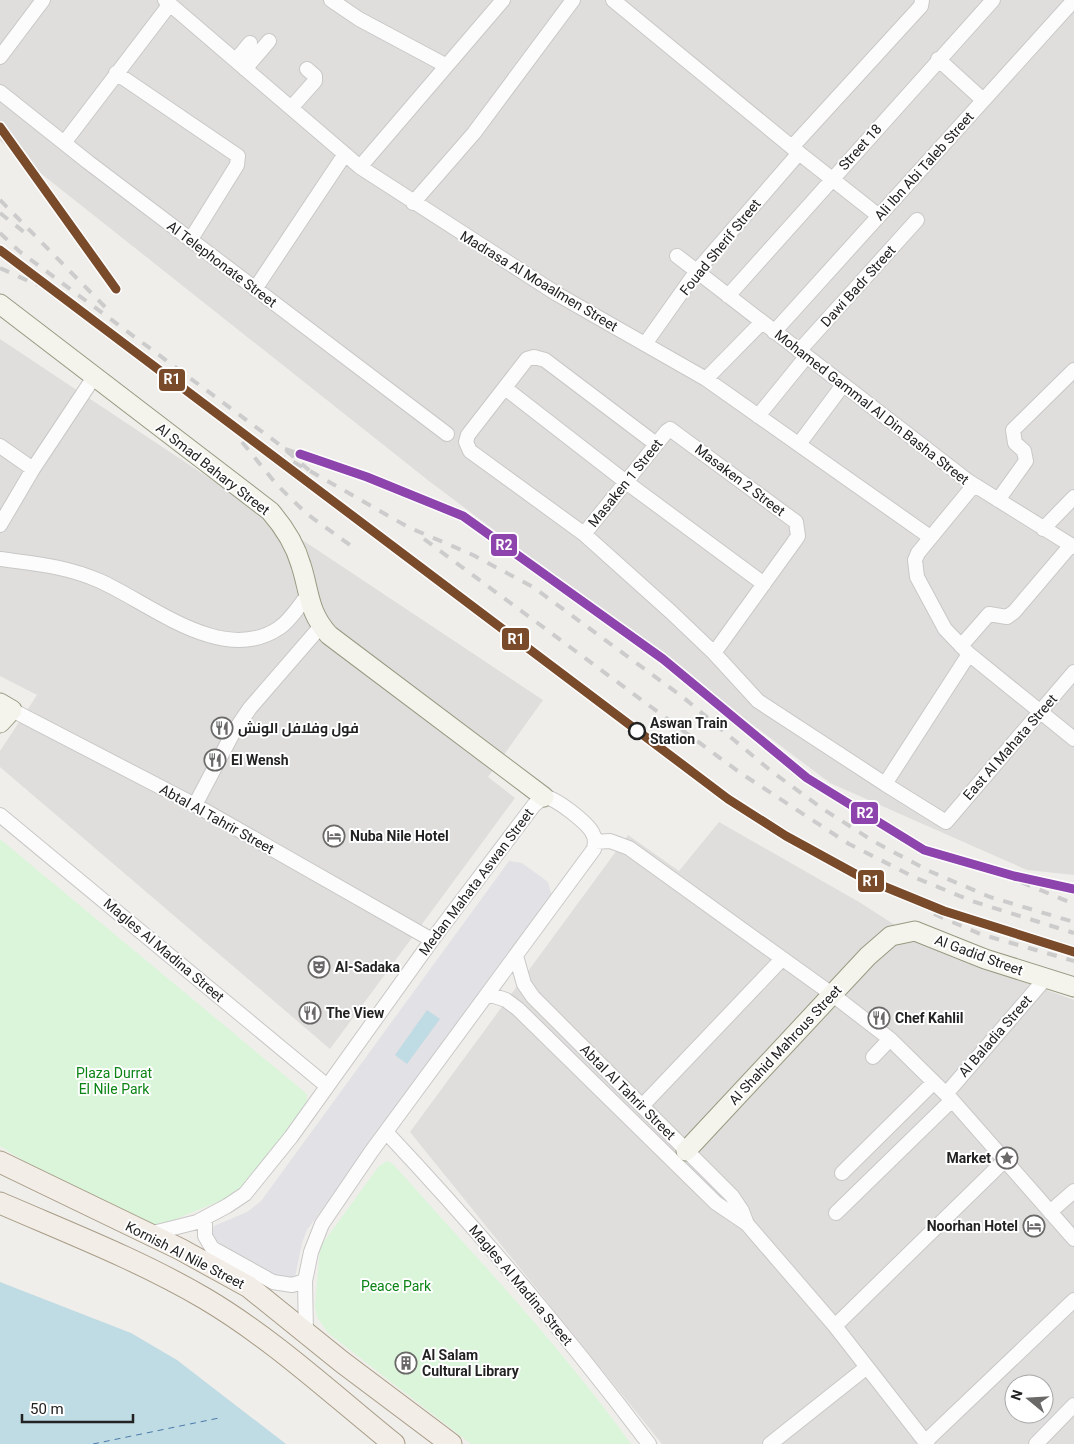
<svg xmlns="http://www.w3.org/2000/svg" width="1074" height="1444" font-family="Roboto,Cairo,sans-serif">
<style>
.residential{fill:#dfdedc;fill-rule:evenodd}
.park{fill:#daf5da}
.plaza{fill:#e2e1e5}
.water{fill:#bfdbe3}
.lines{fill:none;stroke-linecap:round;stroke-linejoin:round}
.ferry{stroke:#4a7aab;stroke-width:1;stroke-dasharray:6 5;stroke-linecap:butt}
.street-casing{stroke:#c9c8c7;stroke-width:16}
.secondary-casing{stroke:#999a82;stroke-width:21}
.primary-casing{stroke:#a79c86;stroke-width:23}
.street{stroke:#fdfcfc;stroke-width:14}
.secondary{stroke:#f4f4ed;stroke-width:19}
.primary{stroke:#f3ede7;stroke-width:21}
.rail{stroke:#ccc;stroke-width:4;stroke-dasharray:10 10;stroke-linecap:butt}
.rail-1-casing{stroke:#fff;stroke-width:12}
.rail-2-casing{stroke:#fff;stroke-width:12}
.rail-1{stroke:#7a4b2a;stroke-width:9}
.rail-2{stroke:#8e44ad;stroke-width:9}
.stop-dot{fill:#fff;stroke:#222;stroke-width:2.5}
.labels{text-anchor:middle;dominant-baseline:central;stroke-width:4;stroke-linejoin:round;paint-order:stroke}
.street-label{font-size:14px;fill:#222;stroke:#fff}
.stop-label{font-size:14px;font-weight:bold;fill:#222;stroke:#fff;text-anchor:start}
.poi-label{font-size:14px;font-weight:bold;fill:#222;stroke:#fff;text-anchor:start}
.park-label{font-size:14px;fill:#0c8416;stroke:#fff}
.line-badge{stroke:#fff;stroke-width:2}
.badge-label{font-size:14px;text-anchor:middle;font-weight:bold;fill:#fff}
</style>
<rect width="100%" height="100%" fill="#f0eeeb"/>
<path class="residential" d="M0 0H1074V875L1027 870 830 783 429 481 0 141Z
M0 339 543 700 488 777 515 798 330 1049 0 767V751L37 695 0 676Z
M719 822 859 902 931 948 1074 1000V1444H662L410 1132 628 835 679 871ZM1014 1384H1044V1414H1014Z"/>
<path class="park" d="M0 839 307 1094V1105L246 1184 232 1196 164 1224 154 1226 36 1169 0 1146Z
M387 1161 393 1164C474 1255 559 1344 631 1444H471L328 1333 317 1317 315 1307 320 1247 379 1166Z"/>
<path class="plaza" d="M509 861 522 863 548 882 552 896 548 905 307 1230 302 1243 295 1277 287 1282 216 1244 211 1233 214 1226 247 1212 261 1201Z"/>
<path class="water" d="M427 1010 440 1019 407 1064 395 1055Z
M0 1282 131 1333 177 1360 286 1444H0Z"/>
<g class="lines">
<path class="ferry" d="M93 1444 219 1418"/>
<g class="street-casing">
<path id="street" d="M165 0 360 167 557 294 706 379 930 537
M331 0 359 19 445 65
M613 0 799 153 879 216
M0 57 43 0
M938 59 983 100
M236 60 250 43
M245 69 269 41
M116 73 238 156 237 165 191 239
M0 92 88 162 447 434
M291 108 315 81V76L307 69
M64 143 170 4
M792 147 921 6 922 0
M360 167 503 0
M413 203 474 133 573 0
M677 256 968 481 1074 547
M255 289 345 154
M728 296 993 0
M774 332 1074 0
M645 344 696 272 799 153
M799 351 917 220
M706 379 762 322
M505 388 626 482 764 584
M758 416 806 357
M656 444 545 360 534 357 527 359 468 435 466 442 470 451 584 534 671 612 714 653 758 701 885 784 969 654
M799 444 843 385
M0 446 33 469
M974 485 918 553 915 560 917 577 945 629 969 654 1074 739
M998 500 1026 461 1024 451 1015 443 1013 430 1074 370
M0 525 33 469 94 377
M1043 529 1074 497
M584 534 667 431 670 429 796 522 798 536 794 542 714 653
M0 559C37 564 65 566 100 581 151 604 223 666 279 628 290 621 299 606 307 596
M961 646 989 614 1007 617 1014 612 1071 545
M12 710 195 805 432 940
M885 784 946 822 1074 672
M195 805 233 733 250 708 321 626
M0 815 327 1086
M595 842 610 841 629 848 833 995 890 1039 952 1100 1074 1239
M516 956 524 984 533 997 732 1196 742 1211 747 1224
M488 994 506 1000 518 1009 716 1203 747 1224 835 1326 927 1444
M873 1057 890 1039
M946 1094 1045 979
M642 1106 782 959
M386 1132C479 1231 567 1335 649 1444
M842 1173 934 1082
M1050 1212 1074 1191
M836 1213 952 1100
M205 1218V1236L212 1248 273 1282 292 1285 305 1281
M149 1234 197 1222 227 1206 245 1194 291 1137 432 940 534 805 544 797C554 796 589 824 593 834 596 839 595 844 594 849L371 1152 322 1224 311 1252 305 1281 306 1333
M835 1326 1005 1160
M925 1442 1074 1300
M770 1444 867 1367
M1036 1444 1074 1405"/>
</g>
<g class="secondary-casing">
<path id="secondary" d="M0 304 270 511C284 527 295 544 301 565 310 593 308 612 329 635L544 797
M0 703 12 710 0 723
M686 1151 868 956 891 936 915 931 985 959 1074 987"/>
</g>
<g class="primary-casing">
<path id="primary" d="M0 1162 180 1249 249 1287 342 1362 451 1444
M0 1203C69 1233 139 1260 204 1298 272 1338 332 1394 394 1444"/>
</g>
<use href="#street" class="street"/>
<use href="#secondary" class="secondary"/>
<use href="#primary" class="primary"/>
<path class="rail" d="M0 127 116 289
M0 200 109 311
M0 213 24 232
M0 233 19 251 276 442 310 471 284 457
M0 250 728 799 786 836 861 877 944 911 1074 952
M0 268 37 285
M242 442 277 485 307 514 350 545
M285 449 367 477 463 516 663 659 807 778 924 850 1014 876 1074 889
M310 471 408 527 473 555 533 587 684 698 771 771 823 809 873 841 929 871 990 897 1074 922
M424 539 739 772 849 844 916 878 972 901 1074 933
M1021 882 1074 904
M934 914 980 934 1074 961"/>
<g class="rail-1-casing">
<path id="rail-1" d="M0 127 116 289
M0 250 728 799 786 836 861 877 944 911 1074 952"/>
</g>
<g class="rail-2-casing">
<path id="rail-2" d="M300 454 367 477 463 516 663 659 807 778 924 850 1014 876 1074 889"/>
</g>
<use href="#rail-1" class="rail-1"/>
<use href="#rail-2" class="rail-2"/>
</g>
<defs>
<g id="restaurant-ring" transform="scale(1.125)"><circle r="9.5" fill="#fff" stroke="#6a6968" stroke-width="1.5"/><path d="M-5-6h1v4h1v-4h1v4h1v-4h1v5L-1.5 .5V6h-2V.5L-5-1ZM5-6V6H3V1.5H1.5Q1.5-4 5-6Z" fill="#6a6968"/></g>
<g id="hotel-ring" transform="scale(1.125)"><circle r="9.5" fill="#fff" stroke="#6a6968" stroke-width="1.5"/><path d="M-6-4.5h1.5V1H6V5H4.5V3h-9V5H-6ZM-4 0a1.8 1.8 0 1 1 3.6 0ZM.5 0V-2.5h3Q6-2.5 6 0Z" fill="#6a6968"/></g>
<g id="theatre-ring" transform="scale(1.125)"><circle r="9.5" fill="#fff" stroke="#6a6968" stroke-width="1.5"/><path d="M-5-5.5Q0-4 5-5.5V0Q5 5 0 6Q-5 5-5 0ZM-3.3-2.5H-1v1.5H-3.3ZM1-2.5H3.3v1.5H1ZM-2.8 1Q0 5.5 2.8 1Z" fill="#6a6968"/></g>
<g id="sight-ring" transform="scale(1.125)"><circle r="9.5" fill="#fff" stroke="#6a6968" stroke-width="1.5"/><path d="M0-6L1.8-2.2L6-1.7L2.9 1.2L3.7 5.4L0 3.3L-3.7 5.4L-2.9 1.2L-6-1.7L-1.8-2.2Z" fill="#6a6968"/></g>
<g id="building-ring" transform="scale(1.125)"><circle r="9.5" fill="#fff" stroke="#6a6968" stroke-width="1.5"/><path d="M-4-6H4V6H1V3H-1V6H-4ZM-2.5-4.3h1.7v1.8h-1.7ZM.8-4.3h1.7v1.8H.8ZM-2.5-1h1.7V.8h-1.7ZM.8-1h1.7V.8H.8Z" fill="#6a6968"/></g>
</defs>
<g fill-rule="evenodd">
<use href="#restaurant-ring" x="222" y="728"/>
<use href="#restaurant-ring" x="215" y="760"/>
<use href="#hotel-ring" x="334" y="836"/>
<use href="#theatre-ring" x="319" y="967"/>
<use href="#restaurant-ring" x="310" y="1013"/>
<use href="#restaurant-ring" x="879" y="1018"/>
<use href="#sight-ring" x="1007" y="1158"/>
<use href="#hotel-ring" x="1034" y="1226"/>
<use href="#building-ring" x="406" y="1363"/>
</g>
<circle class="stop-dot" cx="637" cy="731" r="8"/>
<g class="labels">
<g class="street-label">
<text transform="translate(860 147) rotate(-48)">Street 18</text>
<text transform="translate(924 166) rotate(-48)">Ali Ibn Abi Taleb Street</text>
<text transform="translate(720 247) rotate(-51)">Fouad Sherif Street</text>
<text transform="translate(222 264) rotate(37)">Al Telephonate Street</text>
<text transform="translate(539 281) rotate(31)">Madrasa Al Moaalmen Street</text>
<text transform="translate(858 286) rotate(-48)">Dawi Badr Street</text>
<text transform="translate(872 407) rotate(38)">Mohamed Gammal Al Din Basha Street</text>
<text transform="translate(213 469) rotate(38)">Al Smad Bahary Street</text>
<text transform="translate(740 480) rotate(37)">Masaken 2 Street</text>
<text transform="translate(625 483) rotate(-51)">Masaken 1 Street</text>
<text transform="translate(1010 747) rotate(-49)">East Al Mahata Street</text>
<text transform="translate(217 819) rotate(29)">Abtal Al Tahrir Street</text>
<text transform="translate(476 882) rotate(-53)">Medan Mahata Aswan Street</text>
<text transform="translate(164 950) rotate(40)">Magles Al Madina Street</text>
<text transform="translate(979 955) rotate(20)">Al Gadid Street</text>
<text transform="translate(995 1036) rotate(-49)">Al Baladia Street</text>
<text transform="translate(785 1045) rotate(-47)">Al Shahid Mahrous Street</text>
<text transform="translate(628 1092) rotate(45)">Abtal Al Tahrir Street</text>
<text transform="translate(185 1255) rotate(27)">Kornish Al Nile Street</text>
<text transform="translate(521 1285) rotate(50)">Magles Al Madina Street</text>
</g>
<g class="stop-label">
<text x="650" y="723">Aswan Train<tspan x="650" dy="16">Station</tspan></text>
</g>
<g class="poi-label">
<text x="238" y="728">فول وفلافل الونش</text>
<text x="231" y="760">El Wensh</text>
<text x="350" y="836">Nuba Nile Hotel</text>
<text x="335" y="967">Al-Sadaka</text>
<text x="326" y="1013">The View</text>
<text x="895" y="1018">Chef Kahlil</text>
<text x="991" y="1158" text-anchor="end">Market</text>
<text x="1018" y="1226" text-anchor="end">Noorhan Hotel</text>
<text x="422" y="1355">Al Salam<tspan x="422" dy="16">Cultural Library</tspan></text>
</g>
<g class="park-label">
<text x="114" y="1073">Plaza Durrat<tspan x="114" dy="16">El Nile Park</tspan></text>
<text x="396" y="1286">Peace Park</text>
</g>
</g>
<g class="line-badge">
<rect x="158" y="368" width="28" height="24" rx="5" fill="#7a4b2a"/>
<rect x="490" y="533" width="28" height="24" rx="5" fill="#8e44ad"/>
<rect x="501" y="627" width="29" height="24" rx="5" fill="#7a4b2a"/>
<rect x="850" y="801" width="29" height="24" rx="5" fill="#8e44ad"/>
<rect x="857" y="869" width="28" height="24" rx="5" fill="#7a4b2a"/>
</g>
<g class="badge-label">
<text x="172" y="384">R1</text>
<text x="504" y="550">R2</text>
<text x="516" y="644">R1</text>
<text x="865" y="818">R2</text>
<text x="871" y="886">R1</text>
</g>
<g transform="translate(1029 1399) rotate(288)"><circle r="24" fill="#ffffff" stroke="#a7a7a7"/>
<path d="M0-4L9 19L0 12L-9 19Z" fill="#6a6968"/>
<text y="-8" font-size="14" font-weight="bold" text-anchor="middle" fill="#222222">N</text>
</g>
<path d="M22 1414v8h111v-8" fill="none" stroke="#222222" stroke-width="2.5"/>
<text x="30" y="1414" font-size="15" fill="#222222" stroke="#ffffff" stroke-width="4" paint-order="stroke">50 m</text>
</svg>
